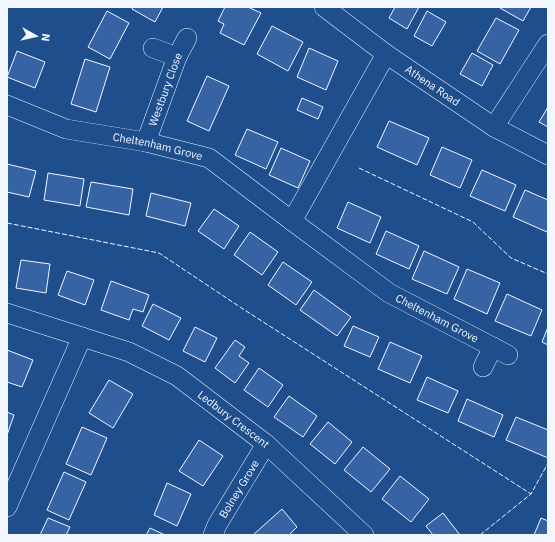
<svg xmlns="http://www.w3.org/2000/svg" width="555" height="542" font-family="'IBM Plex Sans',sans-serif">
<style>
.building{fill:#3563a3;stroke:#f2f6ff}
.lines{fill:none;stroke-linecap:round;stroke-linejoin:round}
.street-casing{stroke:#f2f6ff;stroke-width:20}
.street{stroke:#1f4e8c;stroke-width:19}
.fence{stroke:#f2f6ff;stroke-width:1;stroke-dasharray:5 2;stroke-linecap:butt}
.labels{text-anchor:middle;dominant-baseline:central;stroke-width:3;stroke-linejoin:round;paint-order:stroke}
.street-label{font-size:11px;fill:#f2f6ff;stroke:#1f4e8c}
</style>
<rect width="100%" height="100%" fill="#1f4e8c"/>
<path class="building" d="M133 7H163L155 22 132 9Z
M225 7H248L261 13 244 45 220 33 224 24 218 21Z
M395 7H419L407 29 389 18Z
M501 7H531L523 21 500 8Z
M107 11 129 23 110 59 88 47Z
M427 11 446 22 432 46 414 36Z
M496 18 519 30 500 64 477 51Z
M272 26 303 42 288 71 257 54Z
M309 48 338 61 326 90 297 77Z
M17 51 45 62 35 88 7 77Z
M472 53 493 65 482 86 460 74Z
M85 59 110 67 96 112 71 104Z
M207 76 229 86 209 131 187 121Z
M302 98 323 107 318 119 297 110Z
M548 107V127L539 122Z
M389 121 429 138 417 165 377 147Z
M247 129 278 142 266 169 235 155Z
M442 147 472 160 460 188 430 175Z
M281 148 310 161 298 188 269 175Z
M7 164 36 171 29 197 7 192Z
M482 170 516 185 505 211 470 196Z
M48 173 84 179 80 206 44 200Z
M91 182 133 189 129 215 86 207Z
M525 190 548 200V228L547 232 513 217Z
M151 193 191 203 185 226 146 216Z
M348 202 381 217 370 243 337 228Z
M214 209 239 226 224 249 198 231Z
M386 231 419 246 409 269 376 254Z
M250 232 278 252 262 275 234 255Z
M424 251 459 267 447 294 412 279Z
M21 260 50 264 46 293 16 288Z
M283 262 312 282 296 305 268 285Z
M467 269 500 283 487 314 454 299Z
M67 271 94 280 85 305 58 295Z
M111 281 149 295 143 312 133 309 129 320 101 310Z
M314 290 351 317 337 336 300 310Z
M507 294 542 310 531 336 495 321Z
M153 304 181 318 169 340 142 326Z
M353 326 379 337 370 357 344 346Z
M195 327 217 338 205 362 183 351Z
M548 327V345L542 342Z
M235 340 245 347 239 356 249 363 235 383 215 368Z
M390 342 422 356 410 383 378 369Z
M7 350 33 360 22 387 7 382Z
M259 368 283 385 268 407 244 390Z
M427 377 458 391 448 413 417 400Z
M109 380 133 394 113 428 89 413Z
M289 396 317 416 303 437 274 417Z
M467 399 503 415 494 437 458 421Z
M7 412 14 415 7 435Z
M516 417 548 430V458L506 440Z
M328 422 352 442 335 464 310 444Z
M82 427 107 438 91 475 66 464Z
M199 440 223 456 203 486 179 471Z
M363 447 390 469 371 492 344 470Z
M64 472 86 482 69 520 47 510Z
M400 476 429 499 411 522 382 499Z
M167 483 191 494 177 526 154 515Z
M282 509 297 527 289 535H253Z
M443 513 460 535H433L426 526Z
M48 518 70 527 66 535H40Z
M541 518 548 521V535H534Z
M150 528 165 535H146Z"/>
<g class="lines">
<g class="street-casing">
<g id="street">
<path id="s1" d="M324 7 386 54 494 127 548 155"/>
<path d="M153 48 177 57"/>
<path id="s2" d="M7 105 66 129 146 142 209 158 292 221 389 293 508 355"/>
<path d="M494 127 548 44"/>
<path id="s3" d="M146 142 177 57 187 38"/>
<path d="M292 221 386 54"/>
<path id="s4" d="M7 313 129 352 177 376 266 444 364 535"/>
<path d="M483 367 493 347"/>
<path d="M7 507 82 337"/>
<path id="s5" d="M213 535 217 525 266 444"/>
</g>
</g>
<use href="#street" class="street"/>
<path class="fence" d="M359 168 473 222 511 258 548 274
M7 223 159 253 240 307 531 494
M480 535 531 494 548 463"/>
</g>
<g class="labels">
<g class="street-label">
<text stroke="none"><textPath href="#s1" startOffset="134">Athena Road</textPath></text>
<text stroke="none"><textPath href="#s3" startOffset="56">Westbury Close</textPath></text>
<text stroke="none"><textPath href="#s2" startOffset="157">Cheltenham Grove</textPath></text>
<text stroke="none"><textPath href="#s2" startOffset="489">Cheltenham Grove</textPath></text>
<text stroke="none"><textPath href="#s4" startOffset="253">Ledbury Crescent</textPath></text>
<text stroke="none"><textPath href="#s5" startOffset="53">Bolney Grove</textPath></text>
</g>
</g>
<rect width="555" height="542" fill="none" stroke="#f2f6ff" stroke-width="16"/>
<g transform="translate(36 36) rotate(98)" stroke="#1f4e8c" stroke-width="3" paint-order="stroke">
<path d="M0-3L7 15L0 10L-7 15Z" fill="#f2f6ff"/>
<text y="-6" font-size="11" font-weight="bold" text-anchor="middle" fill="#f2f6ff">N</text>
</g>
</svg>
